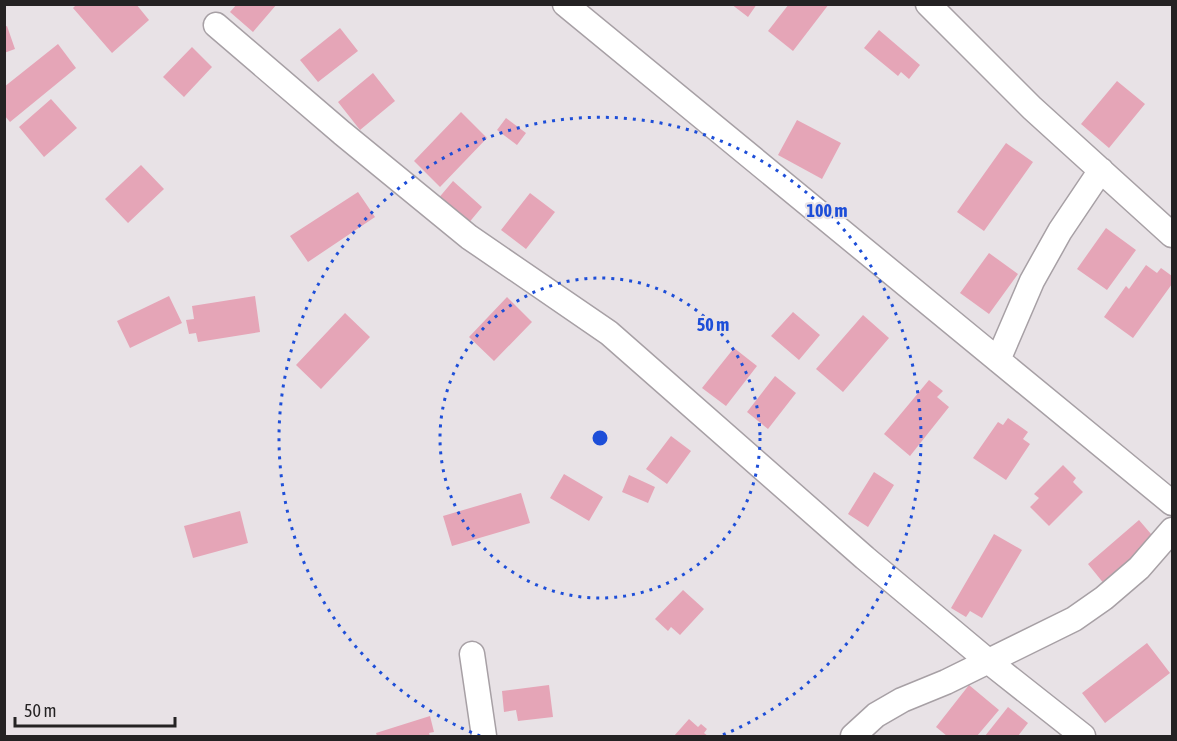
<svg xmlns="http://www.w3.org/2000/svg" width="1177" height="741" font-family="'Asap Condensed',sans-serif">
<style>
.building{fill:#e5a5b7}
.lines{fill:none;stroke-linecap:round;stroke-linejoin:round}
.street-casing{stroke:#a7a0a5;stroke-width:27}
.street{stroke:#fff;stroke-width:24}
.ring{fill:none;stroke:#1d4ed8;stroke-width:3;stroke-dasharray:3 6}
.centre{fill:#1d4ed8;stroke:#e8e2e6;stroke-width:3}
.ring-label{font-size:18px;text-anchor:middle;font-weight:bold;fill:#1d4ed8;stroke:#e8e2e6;stroke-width:4.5;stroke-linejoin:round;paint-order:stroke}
</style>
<rect width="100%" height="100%" fill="#e8e2e6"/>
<path class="building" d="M77 4H136L149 20 112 53 73 8Z
M237 4H277L253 32 230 12Z
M731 4H757L748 17Z
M789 4H829L793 51 768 31Z
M7 26 15 49 4 53V27Z
M340 28 358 51 318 82 300 60Z
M879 30 920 65 909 79 901 72 898 76 864 48Z
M58 44 76 68 10 122 4 115V87Z
M192 47 212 67 184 97 163 77Z
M373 73 395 101 360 130 338 102Z
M1117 81 1145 104 1109 148 1081 124Z
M51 99 77 128 44 157 19 127Z
M461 112 487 138 440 187 414 161Z
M506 118 526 133 517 145 497 130Z
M797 120 841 143 822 179 778 155Z
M1006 143 1033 162 984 231 957 212Z
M141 165 164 189 128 223 105 199Z
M453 181 482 207 467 225 437 200Z
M358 192 375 217 308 262 290 236Z
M530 193 555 212 526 249 501 230Z
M1106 228 1136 250 1107 290 1077 269Z
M989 253 1018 274 989 314 960 293Z
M1146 265 1157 273 1161 268 1172 276V284L1133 338 1104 317 1126 286 1129 289Z
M169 296 182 323 130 348 117 321Z
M255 296 260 332 198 342 196 333 189 334 186 320 194 319 192 306Z
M507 297 532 322 494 361 469 337Z
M793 312 820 335 799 360 771 336Z
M345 313 370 337 321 389 296 365Z
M863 315 889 338 843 392 816 369Z
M734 348 757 366 726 406 702 388Z
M775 376 796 393 768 429 747 412Z
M929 380 943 391 937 397 949 407 910 456 884 434Z
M1008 418 1028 432 1023 439 1030 444 1006 480 973 458 998 422 1003 425Z
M671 436 691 451 667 484 646 469Z
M1063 465 1076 478 1073 482 1083 492 1049 526 1030 507 1039 498 1034 494Z
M874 472 894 485 868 527 848 514Z
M564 474 603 497 589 521 550 498Z
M629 475 655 487 648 503 622 492Z
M521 493 530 523 452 546 443 516Z
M240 511 248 543 193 558 184 526Z
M1139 520 1157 541 1105 585 1088 564Z
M994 534 1022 550 982 618 970 611 966 617 951 608Z
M683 590 704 609 680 635 671 627 668 631 655 619Z
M1147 643 1170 673 1105 723 1082 693Z
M549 685 553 717 518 721 516 710 504 712 502 691Z
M969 685 999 710 977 736H947L936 727Z
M1008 707 1028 723 1018 736H985Z
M430 716 434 732 429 733 430 736H377L376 733Z
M689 719 698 727 701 724 707 729 704 733 708 736H674Z"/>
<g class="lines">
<g class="street-casing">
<path id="street" d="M565 4 1172 503
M928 4 1032 108 1172 235
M216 25 342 133 469 237 609 333 865 558 988 661 1083 736
M998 360 1032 281 1060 231 1101 170
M472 654 484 736
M853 736 876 715 902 700 946 682 1074 619 1104 598 1139 568 1172 530"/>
</g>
<use href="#street" class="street"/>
</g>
<g class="ring">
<circle cx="600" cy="438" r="160"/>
<path d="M480 736A321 321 0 1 1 720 736"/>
</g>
<circle cx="600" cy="438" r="9" class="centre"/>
<g class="ring-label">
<text x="827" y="217">100 m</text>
<text x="713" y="331">50 m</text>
</g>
<rect width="1177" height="741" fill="none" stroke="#242223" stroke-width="12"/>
<path d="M15 717v9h160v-9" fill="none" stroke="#242223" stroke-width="3"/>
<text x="24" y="717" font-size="18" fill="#242223" stroke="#e8e2e6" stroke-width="4.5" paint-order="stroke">50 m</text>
</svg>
